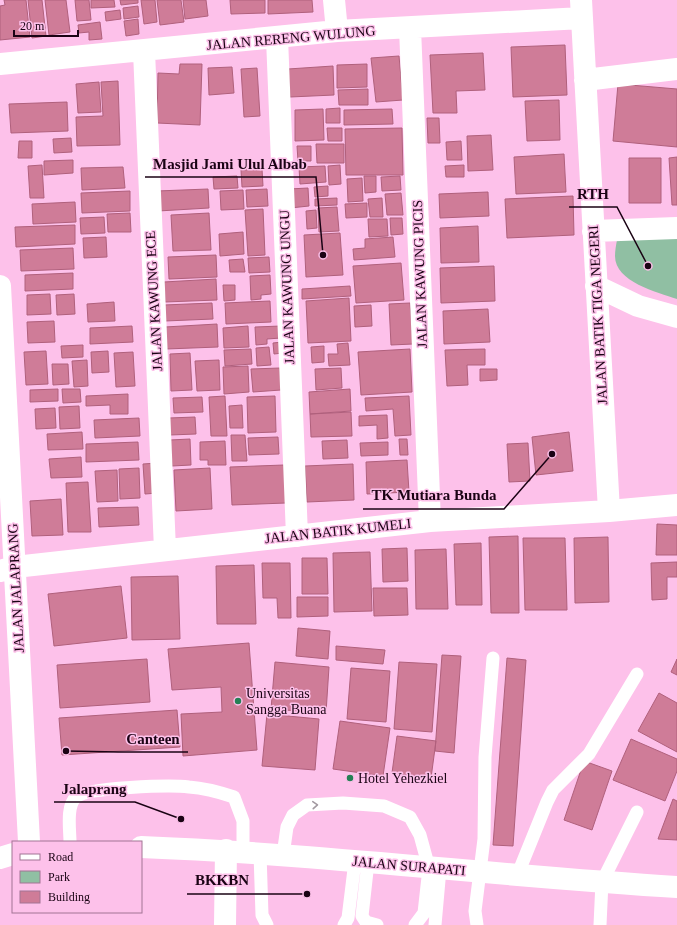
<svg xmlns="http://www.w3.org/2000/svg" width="677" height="925" font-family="'Times New Roman',serif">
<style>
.green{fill:#90bfa3}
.building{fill:#cf7c98;stroke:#b0607c}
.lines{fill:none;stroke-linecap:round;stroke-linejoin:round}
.lane{stroke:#fff;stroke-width:13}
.street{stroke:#fff;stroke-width:22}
.highway{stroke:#fff;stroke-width:22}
.oneway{stroke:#a39aa1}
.poi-dot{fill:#258055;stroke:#fdc1ea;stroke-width:1.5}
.labels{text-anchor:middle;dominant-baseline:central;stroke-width:3;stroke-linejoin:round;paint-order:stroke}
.street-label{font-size:14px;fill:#1a0314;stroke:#fdc1ea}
.poi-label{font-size:14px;fill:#1a0314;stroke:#fdc1ea;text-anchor:start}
.leader{fill:none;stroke:#1a0314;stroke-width:1.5}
.callout-dot{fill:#1a0314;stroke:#fdc1ea;stroke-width:1.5}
.callout-label{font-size:15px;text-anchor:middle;font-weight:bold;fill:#1a0314;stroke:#fdc1ea;stroke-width:3;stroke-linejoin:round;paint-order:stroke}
</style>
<rect width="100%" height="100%" fill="#fdc1ea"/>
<path class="green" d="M677 238V299C657 292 615 282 615 256 615 251 616 245 617 240Z"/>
<path class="building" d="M4 0H26L30 37 0 40V6L5 5Z
M28 0H42L46 36 32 38Z
M45 0H66L70 32 49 35Z
M75 0H89L91 20 77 21Z
M91 0H114L115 7 91 8Z
M120 0H138V3L121 5Z
M141 0H155L157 22 144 24Z
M157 0H181L184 22 160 25Z
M183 0H206L208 16 185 19Z
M230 0H265V13L231 14Z
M268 0H312L313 12 268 14Z
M138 6 139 17 124 19 123 8Z
M120 10 121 19 106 21 105 12Z
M138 19 139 34 126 36 124 21Z
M100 22 102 39 89 40V32L79 33 78 25Z
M565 45 567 95 513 97 511 47Z
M483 53 485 90 456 91 457 113H433L430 55Z
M399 56 403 100 376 102 371 58Z
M180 64H202L200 125 157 123 158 73 179 74Z
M367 64V87L337 88V65Z
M333 66 334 95 290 97 288 69Z
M232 67 234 93 209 95 208 68Z
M257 68 260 116 244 117 241 69Z
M118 81 120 145 77 146 76 117 103 116 101 82Z
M99 82 101 112 78 113 76 84Z
M618 84 677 89V147L613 141Z
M368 89V105H339L338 90Z
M559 100 560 140 527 141 525 101Z
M67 102 68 131 11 133 9 104Z
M340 108V123H326V109Z
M323 109 324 140 295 141V110Z
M392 109 393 124 344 125V110Z
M427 118H439L440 143H428Z
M327 128H342V141H328Z
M402 128 403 175H346L345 129Z
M491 135 493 170 468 171 467 136Z
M71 138 72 152 54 153 53 139Z
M19 141H32V158H18Z
M461 141 462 160H447L446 142Z
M316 144H344V163H317Z
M297 146H311V161H298Z
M564 154 566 192 516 194 514 157Z
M677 157V205H672L669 158Z
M629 158H661V203H629Z
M73 160V173L44 175V161Z
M42 165 44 198H30L28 166Z
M340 165 341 184 329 185 328 166Z
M464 165V177H446L445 166Z
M325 166 326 182 300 184 299 167Z
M123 167 125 188 82 190 81 168Z
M262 169 263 186 242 187 241 170Z
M237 176 238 188 214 189 213 177Z
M364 176H376V192L365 193Z
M400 176 401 190 382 191 381 177Z
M362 178 363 201 348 202 347 179Z
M328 186V196L315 197 314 187Z
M308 188 309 206 290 208 289 189Z
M208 189 209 208 158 211 157 191Z
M267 189 268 206 247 207 246 190Z
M243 190 244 209 221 210 220 191Z
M130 191V211L82 213 81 193Z
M488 192 489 216 440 218 439 194Z
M401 193 403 215H387L385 194Z
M573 196 574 235 507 238 505 199Z
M337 198V205L315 206V199Z
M382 198 383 217H370L368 199Z
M75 202 76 222 33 224 32 204Z
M367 203V217L346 218 345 204Z
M337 207 339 231 319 232 318 208Z
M263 209 265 255 248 256 245 210Z
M316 210 317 228 307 229 306 211Z
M130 213 131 232H108L107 214Z
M209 213 211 250 173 251 171 215Z
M104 217 105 233 81 234 80 218Z
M390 218H402L403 234 391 235Z
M368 219H387L388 236 369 237Z
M75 225V244L16 247 15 227Z
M478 226 479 262 441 263 440 228Z
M243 232 244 254 220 256 219 234Z
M340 233 343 275 306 277 304 235Z
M106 237 107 257 84 258 83 238Z
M393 237 395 257 354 260 353 249 365 248V239Z
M73 248 74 269 21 271 20 250Z
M216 255 217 277 169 279 168 257Z
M269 257 270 272 249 273 248 258Z
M243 259 245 272H230L229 260Z
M401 263 404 300 356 303 353 266Z
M494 266 495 301 441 303 440 268Z
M73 273V289L25 291V275Z
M270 275 271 294 261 295V299L251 300 250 276Z
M216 279 217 300 165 302 164 282Z
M223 285H235V300L224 301Z
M350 286 351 296 302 299V289Z
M50 294 51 314 27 315V295Z
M74 294 75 314 57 315 56 295Z
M349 298 351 341 308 343 306 301Z
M270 301 271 322 226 324 225 303Z
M114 302 115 321 88 322 87 304Z
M212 303 213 319 165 321 164 305Z
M410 303 413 344 391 345 389 304Z
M371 305 372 326 355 327 354 306Z
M488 309 490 342 444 344 443 311Z
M54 321 55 342 28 343 27 322Z
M217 324 218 347 166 349 165 327Z
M132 326 133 342 90 344V328Z
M248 326 249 347 224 348 223 328Z
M281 326V338L267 339V344L256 345 255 327Z
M282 342 283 353 274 354 273 343Z
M348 343 350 365 329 366 328 354H338L337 344Z
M83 345V357L62 358 61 346Z
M324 346V362L312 363 311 347Z
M269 347 271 365 257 366 256 348Z
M251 349 252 364 225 366 224 350Z
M410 349 412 392 361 395 358 352Z
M485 349V365H467L468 385 447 386 445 350Z
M46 351 48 384 26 385 24 352Z
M108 351 109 372 92 373 91 352Z
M133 352 135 386 116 387 114 353Z
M190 353 192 390 171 391 170 354Z
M87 360 88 386 74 387 72 361Z
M219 360 220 390 197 391 195 361Z
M52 364H68L69 384 53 385Z
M248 366 249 392 224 394 223 367Z
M280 368 281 390 253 392 251 369Z
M341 368 342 388 316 390 315 369Z
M480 369H497V380L480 381Z
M58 389V401L30 402V390Z
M62 389H80L81 402 63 403Z
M350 389 351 411 310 414 309 392Z
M128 394V414H110V405L86 406V396Z
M225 396 227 436H211L209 397Z
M275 396 276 432 248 433 247 397Z
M409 396 411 435 395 436 393 409 366 411 365 398Z
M202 397 203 412 174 413 173 398Z
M242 405 243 428H230L229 406Z
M79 406 80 428 60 429 59 407Z
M55 408 56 428 36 429 35 409Z
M351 412 352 436 311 437 310 414Z
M387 415 388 438 377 439V425L359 426V416Z
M195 417 196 434 170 435 169 418Z
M139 418 140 436 95 438 94 420Z
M82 432 83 449 48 450 47 434Z
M569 432 573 471 536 475 532 437Z
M231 435H245L247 461H232Z
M278 437 279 454 249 455 248 438Z
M190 439 191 465 172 466 170 440Z
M399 439H407L408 455H400Z
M347 440 348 458 323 459 322 441Z
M225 441 226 465H208V460H200V442Z
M138 442 139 460 86 462V444Z
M388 442V455L361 456 360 443Z
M528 443 530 481 509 482 507 444Z
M81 457 82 477 51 478 49 459Z
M407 460 409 492 367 494 366 462Z
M157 463 158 493 145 494 143 464Z
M353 464 354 500 307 502 305 466Z
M284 465 286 503 232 505 230 467Z
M139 468 140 498 120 499 119 469Z
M210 468 212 509 176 511 174 470Z
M117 470 118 501 97 502 95 471Z
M88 482 91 532H68L66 483Z
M61 499 63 535 32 536 30 501Z
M138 507 139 525 99 527 98 508Z
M657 524 677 525V555H656Z
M518 536 519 613H491L489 537Z
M608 537 609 602 575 603 574 538Z
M523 538H565L567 610H525Z
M481 543 482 605H456L454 544Z
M407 548 408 581 383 582 382 549Z
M446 549 448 609H416L415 550Z
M370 552 372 611 334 612 333 553Z
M302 558H327L328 594H302Z
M677 562V577H667V599L652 600 651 563Z
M262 563H290L291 618H278L277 598H263Z
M254 565 256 624H217L216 566Z
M178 576 180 639 132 640 131 577Z
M121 586 127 638 54 646 48 594Z
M373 588H407L408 615 374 616Z
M297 597H328V616L297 617Z
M298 628 330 631 328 659 296 656Z
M249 643 257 750 183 756 181 714 222 712 221 687 172 690 168 649Z
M336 646 385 650 383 664 336 660Z
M442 655 461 656 454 753 435 751Z
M507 658 526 660 513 846 493 845Z
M147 659 150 702 60 708 57 665Z
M677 659V675L671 672Z
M275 662 329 667 326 713 271 709Z
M399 662 437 664 432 732 394 729Z
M351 668 390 671 386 722 347 719Z
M659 693 677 703V752L638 731Z
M177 710 180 747 62 755 59 718Z
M267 714 319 719 315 770 262 766Z
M340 721 390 728 383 776 333 769Z
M397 736 436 741 431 778 392 773Z
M631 739 677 759V771L665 801 613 780Z
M584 761 612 771 592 830 564 820Z
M673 799 677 801V840L658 839Z"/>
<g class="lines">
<path class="lane" d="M70 842C70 830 66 806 76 797 88 787 171 785 189 787 204 788 219 792 234 797L243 821V851
M260 853 262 915 267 925
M283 855 287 827 293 815 307 805 343 803 384 806 410 817 420 835 429 868 424 913 415 925
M368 862 362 916 366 922 377 925
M517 876 547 802 553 790 589 754 637 674
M344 925 348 918 355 861
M435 925 440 869
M477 925 475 911 484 839 485 757 493 658
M600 925 602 882 637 812"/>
<path class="street" d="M334 0 337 31
M581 0 609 511
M410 28 430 521
M277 38 297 536
M144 51 165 550
M0 64 337 31 582 18
M585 80 677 69
M593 231 677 228
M0 286 29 842
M596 286 638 306 677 317
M0 571 15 567 430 521 609 511 677 505
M225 925 226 850"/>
<path class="highway" d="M141 847C320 854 498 876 677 887
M0 858 13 854"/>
</g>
<defs><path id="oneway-chevron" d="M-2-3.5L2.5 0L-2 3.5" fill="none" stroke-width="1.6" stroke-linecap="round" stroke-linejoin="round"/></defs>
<use class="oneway" href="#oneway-chevron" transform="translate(315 805) rotate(-4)"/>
<g class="poi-dot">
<circle cx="238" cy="701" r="4"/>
<circle cx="350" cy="778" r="4"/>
</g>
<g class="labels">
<g class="street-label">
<text transform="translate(291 38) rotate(-5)">JALAN RERENG WULUNG</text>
<text transform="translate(420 274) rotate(-92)">JALAN KAWUNG PICIS</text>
<text transform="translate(287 287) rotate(-92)">JALAN KAWUNG UNGU</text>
<text transform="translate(154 301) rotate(-93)">JALAN KAWUNG ECE</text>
<text transform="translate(598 315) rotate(-93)">JALAN BATIK TIGA NEGERI</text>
<text transform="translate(338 531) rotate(-6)">JALAN BATIK KUMELI</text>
<text transform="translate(16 588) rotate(-93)">JALAN JALAPRANG</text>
<text transform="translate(409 866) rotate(5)">JALAN SURAPATI</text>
</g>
<g class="poi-label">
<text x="246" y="693">Universitas<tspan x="246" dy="16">Sangga Buana</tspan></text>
<text x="358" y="778">Hotel Yehezkiel</text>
</g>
</g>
<path class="leader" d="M323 255L316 177H145M648 266L617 207H569M552 454L504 509H363M66 751L118 752H188M181 819L135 802H54M307 894L257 894H187"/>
<g class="callout-dot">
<circle cx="323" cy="255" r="4"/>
<circle cx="648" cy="266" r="4"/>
<circle cx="552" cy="454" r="4"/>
<circle cx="66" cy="751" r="4"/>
<circle cx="181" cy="819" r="4"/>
<circle cx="307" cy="894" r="4"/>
</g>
<g class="callout-label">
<text x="230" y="169">Masjid Jami Ulul Albab</text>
<text x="593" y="199">RTH</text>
<text x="434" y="500">TK Mutiara Bunda</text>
<text x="153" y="744">Canteen</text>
<text x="94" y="794">Jalaprang</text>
<text x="222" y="885">BKKBN</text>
</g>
<rect x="12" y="841" width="130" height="72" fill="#fdc1ea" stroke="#a27594"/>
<rect x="20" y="854" width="20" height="6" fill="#ffffff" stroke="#a27594"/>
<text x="48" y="861" font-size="12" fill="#1a0314">Road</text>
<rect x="20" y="871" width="20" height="12" fill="#90bfa3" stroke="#a27594"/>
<text x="48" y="881" font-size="12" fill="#1a0314">Park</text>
<rect x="20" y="891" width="20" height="12" fill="#cf7c98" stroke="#a27594"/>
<text x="48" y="901" font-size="12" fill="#1a0314">Building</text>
<path d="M14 30v6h64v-6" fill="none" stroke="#1a0314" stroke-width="2"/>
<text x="20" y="30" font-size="12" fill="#1a0314" stroke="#fdc1ea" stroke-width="3" paint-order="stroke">20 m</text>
</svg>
